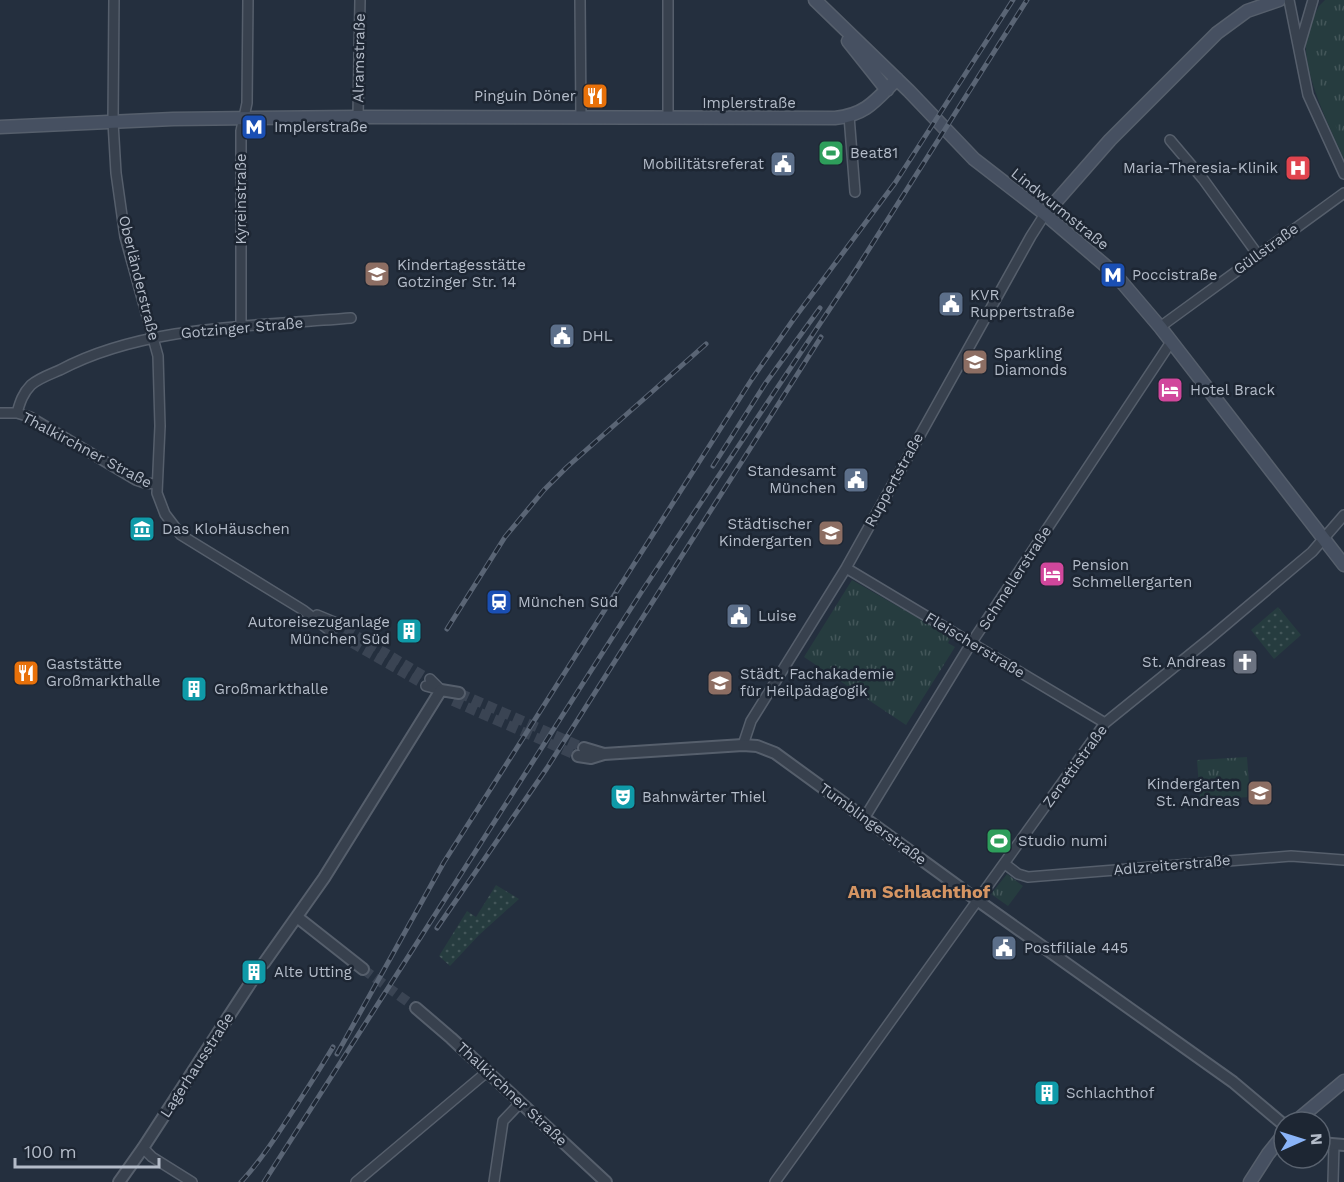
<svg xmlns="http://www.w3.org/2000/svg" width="1344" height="1182" font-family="'Work Sans',sans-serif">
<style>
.grass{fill:#263c3f}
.park{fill:url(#park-tufts)}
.garden{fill:url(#garden-dots)}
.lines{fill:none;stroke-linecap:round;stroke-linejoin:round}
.minor-tunnel{stroke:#3a4453;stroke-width:9;stroke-dasharray:9 4.5;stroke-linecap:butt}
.tertiary-tunnel{stroke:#3a4453;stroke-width:10;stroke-dasharray:10 5;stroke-linecap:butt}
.minor-casing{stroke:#565f6c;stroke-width:12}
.tertiary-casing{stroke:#565f6c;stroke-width:14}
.secondary-casing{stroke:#565f6c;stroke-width:15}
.minor{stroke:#38414e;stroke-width:9}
.tertiary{stroke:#38414e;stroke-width:10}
.secondary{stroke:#465061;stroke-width:12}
.rail-casing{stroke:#5a6575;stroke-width:5}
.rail{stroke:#1d2633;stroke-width:3;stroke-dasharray:9;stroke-linecap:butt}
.labels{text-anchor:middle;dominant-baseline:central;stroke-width:5;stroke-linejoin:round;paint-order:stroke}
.street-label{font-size:15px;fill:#b4bcc9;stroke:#1d2633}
.poi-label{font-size:15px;fill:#b4bcc9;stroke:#1d2633;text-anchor:start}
.quarter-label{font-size:18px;font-weight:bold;fill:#d59563;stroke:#1d2633}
</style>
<defs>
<pattern id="park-tufts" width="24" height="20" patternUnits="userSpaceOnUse" patternTransform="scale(1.5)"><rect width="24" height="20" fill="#263c3f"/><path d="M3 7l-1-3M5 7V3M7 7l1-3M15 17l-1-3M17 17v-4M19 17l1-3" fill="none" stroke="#435659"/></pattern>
<pattern id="garden-dots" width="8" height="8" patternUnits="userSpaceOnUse" patternTransform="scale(1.5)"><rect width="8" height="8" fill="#263c3f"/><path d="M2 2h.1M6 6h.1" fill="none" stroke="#435659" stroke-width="1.8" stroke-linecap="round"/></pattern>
</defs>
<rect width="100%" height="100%" fill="#242f3e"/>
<path class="grass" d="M1320 11 1344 45V159C1330 127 1292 55 1311 22 1313 18 1317 14 1320 11Z"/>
<path class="park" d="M1325 0H1344V144L1322 96 1309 31 1313 18 1319 6Z
M852 580 951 637 948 643 955 647 906 725 804 657Z
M1247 757 1250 797 1200 800 1197 760Z
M1007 874 1023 886 1008 906 991 894Z"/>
<path class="garden" d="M1278 607 1301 635 1274 659 1251 630Z
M496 885 519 899 479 935 450 966 439 956 467 911 476 917Z"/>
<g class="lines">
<path class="minor-tunnel" d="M334 622 430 679
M329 630 426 686"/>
<path class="tertiary-tunnel" d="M459 693 584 748
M453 701 578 756
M363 969 416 1008"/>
<g class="minor-casing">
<path id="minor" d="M114 0 113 122 116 173 125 237 158 356 160 426 157 493 165 514 181 535 303 610 329 630
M580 0 581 118
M668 0V118
M1289 0 1308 95 1344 174
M1299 48 1313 0
M849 116 855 192
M358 117 360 0
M1170 140 1203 179 1258 255
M241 327V131L247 103 248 0
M1160 327 1344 193
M0 413H17L30 417 136 480 145 483 156 484
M17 413C20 402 23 393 31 385 39 378 51 374 60 370 144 325 257 326 351 318
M846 568 1105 723
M317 615 334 622
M430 679 441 690
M426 686 441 690
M743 745 751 721 846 568 1031 236 1045 214
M865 817 972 642 1171 342
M1005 864 1018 874 1028 877 1291 856 1344 860
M143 1148 152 1157 192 1182
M356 1182 488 1071
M494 1182 503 1121 521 1102
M775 1182 1105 723 1209 639 1312 552 1344 515
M1333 1182 1334 1145"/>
</g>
<g class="tertiary-casing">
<path id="tertiary" d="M441 690 459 693
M584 748 604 754
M578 756 591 758 604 754 743 745 757 746 775 753 977 900 1233 1082 1284 1125
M297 917 363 969
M264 963 324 878 441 690
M416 1008 451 1038 606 1182
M1320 1143 1344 1145
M119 1182 143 1148 255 976"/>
</g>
<g class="secondary-casing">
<path id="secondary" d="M815 0 909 91 974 159 1045 214 1114 273 1160 327 1344 565
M848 41 887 90
M0 127 173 119 358 117 835 118C866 115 876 100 897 79
M1045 214 1110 140 1217 33 1247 11 1279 0
M1295 1122 1344 1081
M1250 1182 1268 1154 1284 1134"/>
</g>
<use href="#minor" class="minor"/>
<use href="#tertiary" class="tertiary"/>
<use href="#secondary" class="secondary"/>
<g class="rail-casing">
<path id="rail" d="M713 466 765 384 820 308
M447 629 505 537 544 490 567 467 706 344
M437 928 547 768 821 337
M337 1054 444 862 752 379 793 320 895 183 1013 0
M241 1182C257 1165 270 1146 283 1126 300 1100 317 1074 333 1047
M264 1182 642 591 857 268 1027 0"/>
</g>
<use href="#rail" class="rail"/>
</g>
<defs>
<g id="restaurant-square" transform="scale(1.35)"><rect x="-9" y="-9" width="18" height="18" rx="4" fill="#e8710a" stroke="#1d2633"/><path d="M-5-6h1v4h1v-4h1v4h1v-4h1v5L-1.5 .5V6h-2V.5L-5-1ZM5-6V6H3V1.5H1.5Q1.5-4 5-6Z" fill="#fff"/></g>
<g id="metro-square" transform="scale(1.35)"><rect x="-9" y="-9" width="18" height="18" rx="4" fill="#1a4fb4" stroke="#1d2633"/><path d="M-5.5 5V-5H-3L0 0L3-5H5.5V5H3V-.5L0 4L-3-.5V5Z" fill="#fff"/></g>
<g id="stadium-square" transform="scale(1.35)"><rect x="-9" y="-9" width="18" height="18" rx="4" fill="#2e9e5b" stroke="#1d2633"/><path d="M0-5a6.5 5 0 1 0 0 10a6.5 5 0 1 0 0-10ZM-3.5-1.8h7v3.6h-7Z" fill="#fff"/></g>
<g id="civic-square" transform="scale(1.35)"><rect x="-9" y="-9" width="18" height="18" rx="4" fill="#5c6f8a" stroke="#1d2633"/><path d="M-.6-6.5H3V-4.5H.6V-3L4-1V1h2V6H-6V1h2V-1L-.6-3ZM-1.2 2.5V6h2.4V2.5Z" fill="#fff"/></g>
<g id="hospital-square" transform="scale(1.35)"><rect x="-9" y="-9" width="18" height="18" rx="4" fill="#e0444e" stroke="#1d2633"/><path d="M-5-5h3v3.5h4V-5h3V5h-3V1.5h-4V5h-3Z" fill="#fff"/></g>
<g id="school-square" transform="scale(1.35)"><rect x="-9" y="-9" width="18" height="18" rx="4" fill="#8d6e63" stroke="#1d2633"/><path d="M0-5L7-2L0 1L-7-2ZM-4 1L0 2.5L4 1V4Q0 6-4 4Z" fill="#fff"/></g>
<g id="hotel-square" transform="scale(1.35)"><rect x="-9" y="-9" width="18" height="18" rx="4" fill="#d1479c" stroke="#1d2633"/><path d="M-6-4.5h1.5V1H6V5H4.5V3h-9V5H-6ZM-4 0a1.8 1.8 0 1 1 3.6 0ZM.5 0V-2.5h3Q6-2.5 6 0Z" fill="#fff"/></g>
<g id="museum-square" transform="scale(1.35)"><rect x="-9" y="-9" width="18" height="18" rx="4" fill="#0f9aa8" stroke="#1d2633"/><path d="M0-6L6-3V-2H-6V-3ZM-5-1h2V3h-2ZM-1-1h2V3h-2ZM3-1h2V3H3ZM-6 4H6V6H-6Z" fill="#fff"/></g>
<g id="station-square" transform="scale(1.35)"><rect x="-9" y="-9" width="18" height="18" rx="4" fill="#1a4fb4" stroke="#1d2633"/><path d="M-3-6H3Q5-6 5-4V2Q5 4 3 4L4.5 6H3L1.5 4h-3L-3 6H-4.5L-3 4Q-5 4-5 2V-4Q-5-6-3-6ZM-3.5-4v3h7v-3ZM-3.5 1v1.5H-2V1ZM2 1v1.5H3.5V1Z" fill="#fff"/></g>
<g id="building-square" transform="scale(1.35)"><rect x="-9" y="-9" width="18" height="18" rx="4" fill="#0f9aa8" stroke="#1d2633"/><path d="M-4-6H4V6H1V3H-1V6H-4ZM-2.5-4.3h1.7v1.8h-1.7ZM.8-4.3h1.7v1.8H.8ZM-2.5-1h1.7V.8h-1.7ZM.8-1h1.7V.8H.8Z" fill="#fff"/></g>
<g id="church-square" transform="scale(1.35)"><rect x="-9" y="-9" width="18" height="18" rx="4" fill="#6b7280" stroke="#1d2633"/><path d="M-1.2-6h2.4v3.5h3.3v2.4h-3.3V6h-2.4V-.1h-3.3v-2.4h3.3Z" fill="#fff"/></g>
<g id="theatre-square" transform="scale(1.35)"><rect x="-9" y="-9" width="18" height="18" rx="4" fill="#0f9aa8" stroke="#1d2633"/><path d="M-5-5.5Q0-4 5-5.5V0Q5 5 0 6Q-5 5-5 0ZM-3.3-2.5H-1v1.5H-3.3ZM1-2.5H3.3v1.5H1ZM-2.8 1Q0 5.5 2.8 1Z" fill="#fff"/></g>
</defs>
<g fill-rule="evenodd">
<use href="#restaurant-square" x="595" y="96"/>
<use href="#metro-square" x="254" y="127"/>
<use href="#stadium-square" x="831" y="153"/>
<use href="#civic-square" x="783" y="164"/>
<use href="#hospital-square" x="1298" y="168"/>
<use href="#school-square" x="377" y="274"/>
<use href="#metro-square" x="1113" y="275"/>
<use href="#civic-square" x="951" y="304"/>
<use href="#civic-square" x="562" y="336"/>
<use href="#school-square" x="975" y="362"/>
<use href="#hotel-square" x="1170" y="390"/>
<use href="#civic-square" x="856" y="480"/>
<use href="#museum-square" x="142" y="529"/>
<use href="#school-square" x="831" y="533"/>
<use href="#hotel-square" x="1052" y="574"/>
<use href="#station-square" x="499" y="602"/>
<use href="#civic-square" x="739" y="616"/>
<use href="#building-square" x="409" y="631"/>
<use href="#church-square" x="1245" y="662"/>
<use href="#restaurant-square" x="26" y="673"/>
<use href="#school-square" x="720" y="683"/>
<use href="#building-square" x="194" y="689"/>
<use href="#school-square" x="1260" y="793"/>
<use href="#theatre-square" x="623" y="797"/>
<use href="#stadium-square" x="999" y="841"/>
<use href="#civic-square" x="1004" y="948"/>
<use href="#building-square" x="254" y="972"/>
<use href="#building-square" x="1047" y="1093"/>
</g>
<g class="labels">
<g class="street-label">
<text transform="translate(359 58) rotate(-89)">Alramstraße</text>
<text x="749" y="103">Implerstraße</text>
<text transform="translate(241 199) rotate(-90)">Kyreinstraße</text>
<text transform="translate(1060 209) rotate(39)">Lindwurmstraße</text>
<text transform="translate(1266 249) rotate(-36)">Güllstraße</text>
<text transform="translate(139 278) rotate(76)">Oberländerstraße</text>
<text transform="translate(242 328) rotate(-5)">Gotzinger Straße</text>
<text transform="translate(87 450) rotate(28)">Thalkirchner Straße</text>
<text transform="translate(894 480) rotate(-61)">Ruppertstraße</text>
<text transform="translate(1015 578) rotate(-57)">Schmellerstraße</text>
<text transform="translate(975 645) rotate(31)">Fleischerstraße</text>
<text transform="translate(1075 766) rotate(-54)">Zenettistraße</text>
<text transform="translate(873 824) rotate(36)">Tumblingerstraße</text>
<text transform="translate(1172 865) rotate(-5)">Adlzreiterstraße</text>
<text transform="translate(197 1065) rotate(-57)">Lagerhausstraße</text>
<text transform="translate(512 1094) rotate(43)">Thalkirchner Straße</text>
</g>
<g class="poi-label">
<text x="576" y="96" text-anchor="end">Pinguin Döner</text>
<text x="274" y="127">Implerstraße</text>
<text x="850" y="153">Beat81</text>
<text x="764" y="164" text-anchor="end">Mobilitätsreferat</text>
<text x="1278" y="168" text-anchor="end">Maria-Theresia-Klinik</text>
<text x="397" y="265">Kindertagesstätte<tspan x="397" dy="17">Gotzinger Str. 14</tspan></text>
<text x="1132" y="275">Poccistraße</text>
<text x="970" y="295">KVR<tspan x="970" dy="17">Ruppertstraße</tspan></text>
<text x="582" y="336">DHL</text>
<text x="994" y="353">Sparkling<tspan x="994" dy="17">Diamonds</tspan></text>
<text x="1190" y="390">Hotel Brack</text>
<text x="836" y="471" text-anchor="end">Standesamt<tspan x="836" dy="17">München</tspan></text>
<text x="812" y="524" text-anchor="end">Städtischer<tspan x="812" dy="17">Kindergarten</tspan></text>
<text x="162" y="529">Das KloHäuschen</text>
<text x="1072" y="565">Pension<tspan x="1072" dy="17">Schmellergarten</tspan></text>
<text x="518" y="602">München Süd</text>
<text x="758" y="616">Luise</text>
<text x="390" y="622" text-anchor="end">Autoreisezuganlage<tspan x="390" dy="17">München Süd</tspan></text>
<text x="1226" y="662" text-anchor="end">St. Andreas</text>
<text x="46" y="664">Gaststätte<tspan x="46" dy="17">Großmarkthalle</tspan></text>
<text x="740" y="674">Städt. Fachakademie<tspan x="740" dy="17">für Heilpädagogik</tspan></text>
<text x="214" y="689">Großmarkthalle</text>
<text x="1240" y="784" text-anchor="end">Kindergarten<tspan x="1240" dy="17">St. Andreas</tspan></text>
<text x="642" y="797">Bahnwärter Thiel</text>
<text x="1018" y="841">Studio numi</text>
<text x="1024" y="948">Postfiliale 445</text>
<text x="274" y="972">Alte Utting</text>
<text x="1066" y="1093">Schlachthof</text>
</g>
<g class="quarter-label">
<text x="919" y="891">Am Schlachthof</text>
</g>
</g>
<g transform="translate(1302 1140) rotate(87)"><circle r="28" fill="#1d2633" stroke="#59626f" stroke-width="1.5"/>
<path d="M0-4.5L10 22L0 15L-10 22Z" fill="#8ab4f8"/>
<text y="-9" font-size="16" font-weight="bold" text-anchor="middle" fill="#b4bcc9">N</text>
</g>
<path d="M15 1158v9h144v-9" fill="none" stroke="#b4bcc9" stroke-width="3"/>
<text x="24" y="1158" font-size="18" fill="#b4bcc9" stroke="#1d2633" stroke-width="4.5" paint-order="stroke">100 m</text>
</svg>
